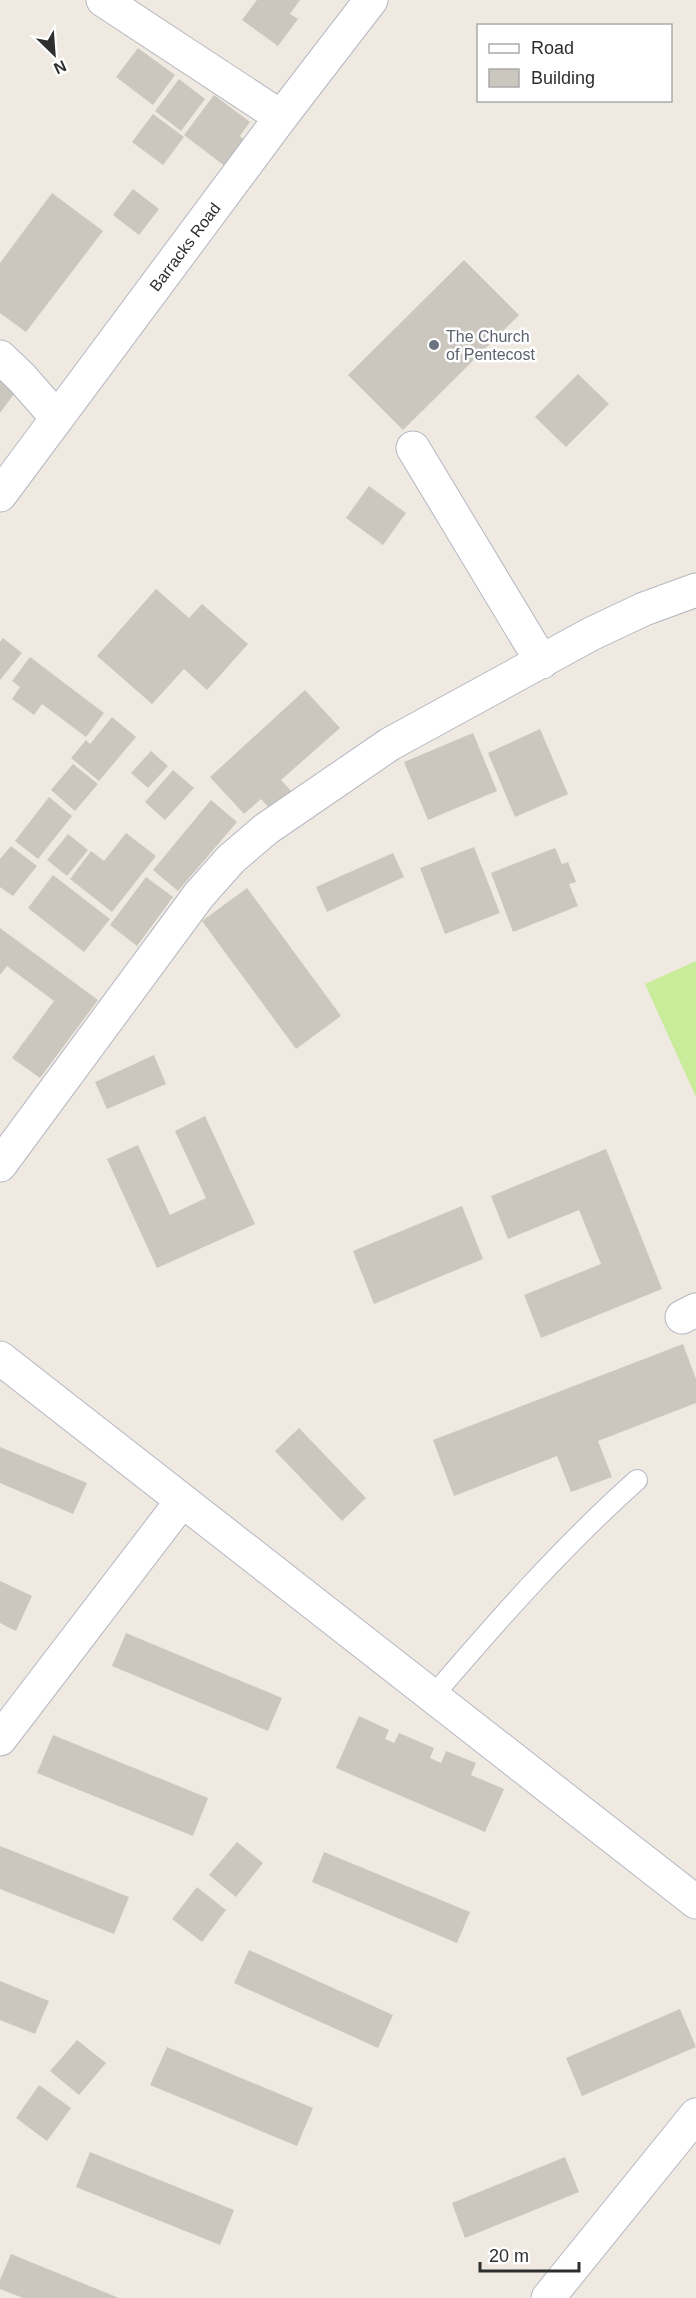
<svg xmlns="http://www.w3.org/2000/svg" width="696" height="2298" font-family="Helvetica,sans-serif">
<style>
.pitch{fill:#c9ec9a}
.building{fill:#cbc7bf}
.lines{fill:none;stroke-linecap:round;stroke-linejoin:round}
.service-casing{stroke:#b4b7c1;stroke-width:22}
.minor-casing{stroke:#b4b7c1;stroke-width:35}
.tertiary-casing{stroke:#b4b7c1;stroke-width:35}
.service{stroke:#fff;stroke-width:20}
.minor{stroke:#fff;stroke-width:33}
.tertiary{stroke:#fff;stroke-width:33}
.worship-dot{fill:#6b7280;stroke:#fff;stroke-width:2}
.labels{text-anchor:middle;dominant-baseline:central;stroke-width:5;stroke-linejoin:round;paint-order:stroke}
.street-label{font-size:16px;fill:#2e2e2e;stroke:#fff}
.worship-label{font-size:16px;fill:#5b616d;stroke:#fff;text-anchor:start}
</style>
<rect width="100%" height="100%" fill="#efe9e1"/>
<path class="pitch" d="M696 961V1097L645 984Z"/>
<path class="building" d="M257 0H300L290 14 298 19 278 46 242 20Z
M138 48 175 75 153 105 116 77Z
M179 79 205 99 181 131 155 111Z
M214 95 250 122 240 136 245 141 226 167 184 135Z
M153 114 184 137 163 165 132 142Z
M133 189 159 209 139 235 113 215Z
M52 193 103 231 26 332 0 313V263Z
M464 260 519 315 403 430 348 375Z
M0 369 17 390 0 413Z
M578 374 609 404 566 447 535 417Z
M369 486 406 513 383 545 346 518Z
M156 589 189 618 202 604 248 644 207 690 184 669 152 704 97 656Z
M3 638 22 653 0 680V642Z
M30 657 104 713 86 737 42 704 34 715 12 699 20 687 12 681Z
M305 690 340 728 281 780 292 792 271 810 261 799 244 814 210 777Z
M112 717 136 737 99 781 71 758 86 740 90 744Z
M540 729 568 794 515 817 488 753Z
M473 733 497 791 428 820 404 762Z
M151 751 168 766 148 788 131 773Z
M73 764 98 784 75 811 51 790Z
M173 770 194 788 165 820 145 802Z
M49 797 72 816 38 859 15 841Z
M211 800 237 822 178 891 153 870Z
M126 833 156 856 112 912 70 879 91 851 104 861Z
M68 834 88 850 67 876 47 860Z
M11 846 37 866 13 896 0 887V859Z
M474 847 500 913 445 934 420 868Z
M555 848 562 864 568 862 576 882 569 884 578 906 513 932 491 873Z
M393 853 404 877 327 912 316 887Z
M53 875 110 919 84 952 28 908Z
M146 877 173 897 137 946 110 925Z
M247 888 341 1016 296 1049 202 921Z
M0 928 98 1000 40 1078 12 1058 54 1001 7 966 0 975Z
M154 1055 166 1084 107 1109 95 1082Z
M205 1116 255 1224 157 1268 107 1159 138 1145 170 1215 206 1198 175 1131Z
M606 1149 662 1289 541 1338 524 1295 601 1264 579 1210 508 1239 491 1196Z
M462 1206 483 1259 374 1304 353 1251Z
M683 1344 696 1379V1403L598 1441 612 1477 571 1492 557 1456 454 1496 433 1440Z
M299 1428 366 1498 342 1521 275 1451Z
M0 1447 87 1483 73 1514 0 1483Z
M0 1581 32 1596 16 1631 0 1623Z
M126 1633 282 1698 268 1731 112 1666Z
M359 1716 389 1730 385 1739 394 1743 399 1733 434 1748 430 1758 441 1763 446 1751 476 1763 471 1775 504 1789 485 1832 336 1768Z
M53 1735 208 1798 193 1836 37 1773Z
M237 1842 263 1863 236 1897 209 1875Z
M0 1846 129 1897 114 1934 0 1889Z
M324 1852 470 1912 457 1943 312 1882Z
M197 1887 226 1910 202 1942 172 1919Z
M249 1950 393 2015 378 2048 234 1983Z
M0 1981 49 2001 35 2034 0 2020Z
M680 2009 696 2047 582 2096 566 2058Z
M77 2040 106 2063 79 2095 50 2071Z
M167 2047 313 2108 297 2146 150 2085Z
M39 2085 71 2108 47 2141 16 2118Z
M90 2152 234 2210 220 2245 76 2187Z
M565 2157 579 2192 465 2238 452 2203Z
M11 2254 119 2298H23L0 2289V2280Z"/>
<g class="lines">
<g class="service-casing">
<path id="service" d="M433 1696C497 1621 563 1546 637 1480"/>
</g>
<g class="minor-casing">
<path id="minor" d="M103 0 281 117
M0 357 22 378 57 418
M413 448 542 662
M0 1165 199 895 231 859 266 829 390 744 591 634 644 609 696 590
M682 1317 696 1310
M0 1358 696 1902
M0 1739 182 1501
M548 2298 696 2115"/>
</g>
<g class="tertiary-casing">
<path id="tertiary" d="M0 495 281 117 371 0"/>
</g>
<use href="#service" class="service"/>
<use href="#minor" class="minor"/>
<use href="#tertiary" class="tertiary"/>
</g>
<circle class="worship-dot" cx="434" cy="345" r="6"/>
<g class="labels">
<g class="street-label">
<text transform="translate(185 247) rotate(-53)">Barracks Road</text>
</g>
<g class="worship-label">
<text x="446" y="336">The Church<tspan x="446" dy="18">of Pentecost</tspan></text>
</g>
</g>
<rect x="477" y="24" width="195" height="78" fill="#ffffff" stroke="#ababab" stroke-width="1.5"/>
<rect x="489" y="44" width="30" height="9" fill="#ffffff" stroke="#ababab" stroke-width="1.5"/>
<text x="531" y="54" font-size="18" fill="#2e2e2e">Road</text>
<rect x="489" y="69" width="30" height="18" fill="#cbc7bf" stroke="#ababab" stroke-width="1.5"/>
<text x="531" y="84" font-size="18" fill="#2e2e2e">Building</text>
<g transform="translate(54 54) rotate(155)" stroke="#ffffff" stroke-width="4.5" paint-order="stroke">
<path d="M0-4.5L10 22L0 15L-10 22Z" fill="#2e2e2e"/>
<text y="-9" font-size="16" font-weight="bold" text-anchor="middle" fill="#2e2e2e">N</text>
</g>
<path d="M480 2262v9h99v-9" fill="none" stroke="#2e2e2e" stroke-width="3"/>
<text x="489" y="2262" font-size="18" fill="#2e2e2e" stroke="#ffffff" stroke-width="4.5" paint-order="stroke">20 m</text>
</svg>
